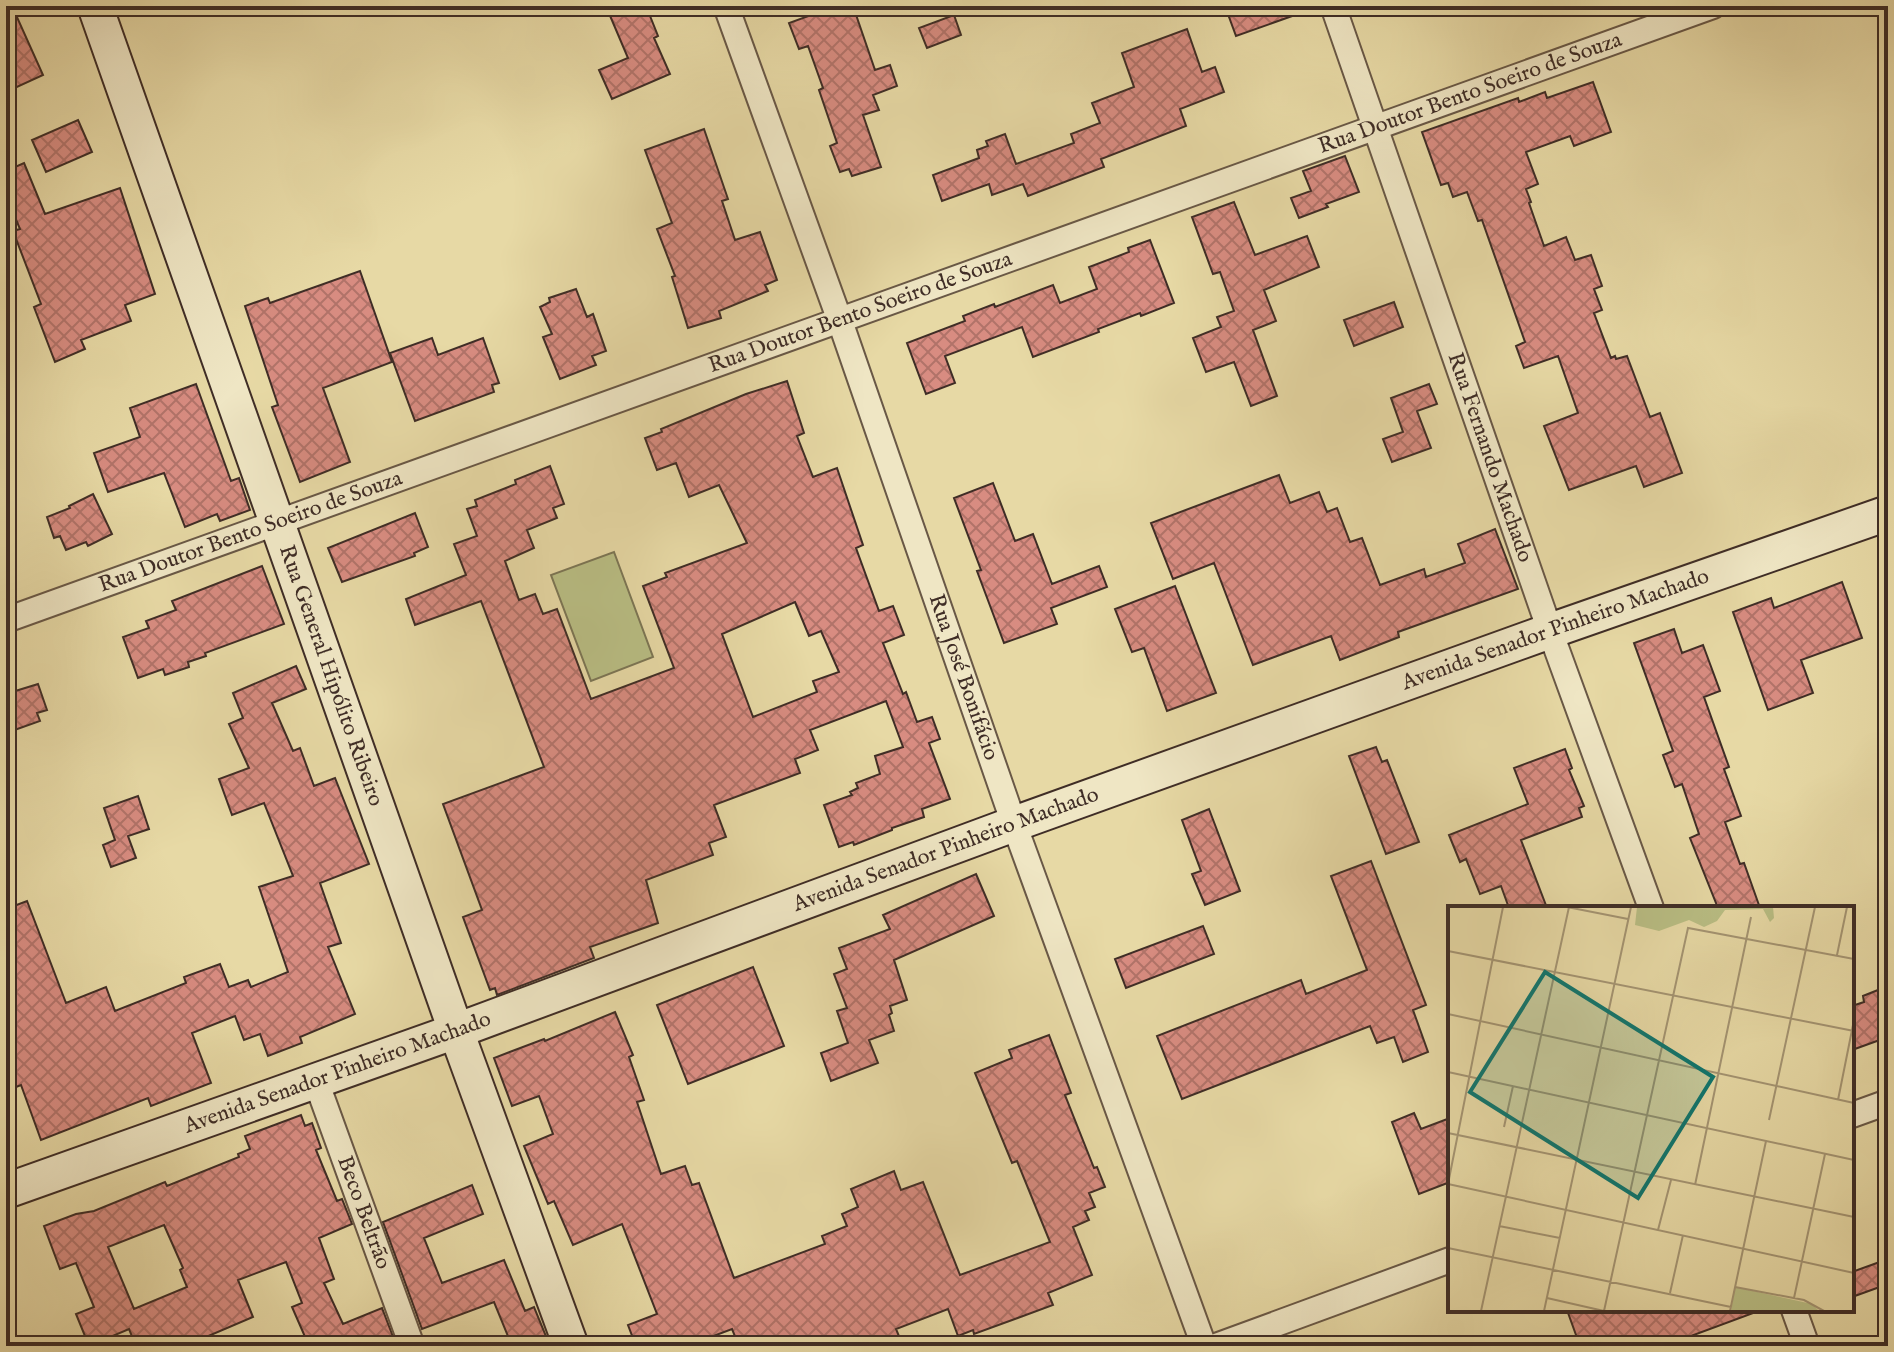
<svg xmlns="http://www.w3.org/2000/svg" width="1894" height="1352" font-family="'IM FELL English',serif">
<style>
.green{fill:#b9be84;stroke:#7c7655;stroke-width:2}
.building{fill:url(#building-cross-hatch);stroke:#3f2d26;stroke-width:2;fill-rule:evenodd}
.lines{fill:none;stroke-linecap:round;stroke-linejoin:round}
.street-casing{stroke:#695846;stroke-width:28}
.secondary-casing{stroke:#3f2d26;stroke-width:38}
.street{stroke:#efe6c4;stroke-width:24}
.secondary{stroke:#efe6c4;stroke-width:34}
.labels{text-anchor:middle;dominant-baseline:central;stroke-width:8;stroke-linejoin:round;paint-order:stroke}
.street-label{font-size:22px;fill:#3f2d26;stroke:#efe6c4}
.inset-road{fill:none;stroke:#a49472;stroke-width:2}
.view{fill:#0f766e;fill-opacity:0.15;stroke:#0f766e;stroke-width:4}
.inset-edge{fill:none;stroke:#3f2d26;stroke-width:4}
</style>
<defs>
<pattern id="building-cross-hatch" width="8" height="8" patternUnits="userSpaceOnUse" patternTransform="scale(2)"><rect width="8" height="8" fill="#d88c81"/><path d="M0 0l8 8M0 8l8-8" fill="none" stroke="#b17369"/></pattern>
</defs>
<rect width="100%" height="100%" fill="#e7d9a5"/>
<filter id="stains"><feTurbulence type="fractalNoise" baseFrequency=".0025" numOctaves="4"/><feColorMatrix values="0 0 0 0 .2 0 0 0 0 .09 0 0 0 0 .02 0 0 0 .5 -.17"/></filter>
<radialGradient id="worn" r=".72"><stop offset=".6" stop-color="#630" stop-opacity="0"/><stop offset="1" stop-color="#630" stop-opacity=".3"/></radialGradient>
<path class="green" d="M614 552 653 657 591 681 551 575Z"/>
<path class="building" d="M6 6H12L43 75 6 92Z
M620 6H646L658 36 654 38 670 74 612 99 599 70 628 58 608 11Z
M836 6H853L875 70 890 65 897 86 873 95 879 110 863 115 881 167 852 176 849 169 840 172 830 146 837 143 819 90 823 88 808 46 799 49 789 23Z
M1225 6H1312V9L1236 36Z
M954 15 961 35 927 48 919 28Z
M1187 29 1202 72 1215 67 1224 92 1180 109 1186 126 1101 159 1104 167 1028 196 1023 184 992 195 989 184 942 201 933 175 979 158 977 150 988 146 986 141 1005 134 1016 164 1074 143 1071 134 1100 123 1092 103 1134 87 1122 53Z
M1593 82 1611 132 1574 146 1570 136 1526 152 1538 184 1526 189 1531 202 1529 203 1544 246 1566 237 1575 260 1591 255 1602 286 1594 289 1602 310 1594 313 1611 358 1615 356 1616 359 1627 356 1650 417 1660 413 1682 473 1644 487 1636 466 1569 490 1544 426 1578 413 1558 356 1524 368 1516 346 1525 342 1482 220 1478 221 1467 192 1453 197 1448 183 1441 185 1422 132 1518 98 1519 102 1545 92 1547 98Z
M78 120 92 152 46 172 32 140Z
M704 129 728 199 722 201 735 240 760 232 777 280 765 285 768 291 719 311 721 318 688 328 672 277 675 276 657 229 672 223 645 150Z
M1345 156 1359 192 1326 204 1328 207 1299 218 1291 198 1311 191 1303 171Z
M24 163 45 214 120 188 155 294 125 305 131 321 81 340 85 349 55 362 34 307 41 304 13 231 20 229 6 195V171Z
M1234 202 1255 255 1307 236 1319 267 1264 290 1276 321 1253 330 1277 396 1251 406 1234 362 1206 372 1193 338 1221 327 1217 317 1234 311 1220 272 1213 274 1192 217Z
M1150 240 1174 303 1141 316 1140 313 1098 329 1099 332 1033 357 1022 327 945 356 955 383 926 394 907 343 965 321 963 316 994 304 995 307 1053 285 1060 303 1097 289 1089 267 1129 252 1128 248Z
M360 271 392 362 323 388 350 462 300 482 272 407 278 405 245 306 268 298 270 303Z
M576 289 587 317 593 314 606 351 592 356 596 365 560 379 543 337 552 334 540 307 550 302 549 298Z
M1394 302 1403 327 1354 346 1344 320Z
M432 338 438 355 483 338 499 383 492 385 494 392 415 421 390 353Z
M787 381 804 433 797 436 813 477 837 468 863 545 856 548 879 611 893 606 904 635 883 643 903 694 906 692 917 722 932 717 940 739 929 743 950 799 922 809 924 817 892 828V830L854 845 853 842 839 847 824 805 852 795 850 792 858 788 856 783 880 774 875 756 903 747 886 701 810 730 818 750 795 759 800 773 714 805 726 837 709 843 713 855 646 880 658 923 590 947 594 958 497 995 495 988 490 990 463 917 482 910 443 804 544 767 481 601 415 625 406 599 466 575 454 544 477 536 467 509 477 506 475 500 516 484 515 480 550 466 564 504 553 508 557 518 527 530 534 548 505 561 519 600 535 594 543 614 557 609 591 699 674 668 643 586 667 577 665 573 747 543 719 485 689 497 676 463 657 470 645 438 662 432 661 429 746 394ZM795 602 809 636 821 631 839 672 813 681 817 692 753 717 722 634Z
M196 384 231 481 239 478 250 510 220 521 217 514 185 527 164 473 108 492 94 453 140 437 130 408Z
M1429 384 1437 404 1417 411 1431 448 1392 462 1383 439 1403 432 1391 398Z
M1279 475 1290 503 1319 492 1327 512 1337 508 1350 542 1362 538 1380 585 1424 569 1426 577 1465 563 1458 544 1495 529 1518 589 1398 632 1399 637 1340 660 1331 636 1253 665 1214 563 1173 579 1151 523Z
M993 483 1015 541 1033 534 1052 584 1099 566 1107 587 1051 608 1057 624 1004 643 977 571 981 570 954 498Z
M93 494 112 534 88 546 86 542 66 550 60 536 54 538 47 517 70 508 69 506Z
M415 513 428 547 414 553 415 556 342 582 328 548Z
M262 566 284 624 205 653 206 656 188 662 189 667 165 675 163 669 138 678 123 637 149 628 146 621 176 610 172 601Z
M1842 582 1862 638 1801 660 1813 693 1768 710 1733 612 1771 598 1774 608Z
M1175 586 1216 693 1167 711 1144 648 1132 652 1115 609Z
M1674 629 1682 653 1703 645 1720 691 1704 697 1729 767 1724 769 1741 816 1725 822 1740 864 1744 863 1760 908H1718L1690 838 1699 834 1682 784 1675 787 1663 755 1673 751 1634 643Z
M296 666 306 689 272 703 293 751 300 748 314 786 335 778 369 864 320 883 341 943 328 947 355 1014 300 1037 302 1043 268 1056 260 1034 244 1040 235 1016 192 1033 211 1083 151 1106 148 1098 41 1140 21 1085 6 1091V909L27 901 66 1003 106 987 115 1011 186 983 184 977 220 964 229 987 248 980 251 987 288 972 259 887 293 876 264 803 232 815 219 779 249 768 229 724 243 718 233 693Z
M38 684 47 710 37 713 40 721 6 733V705L13 703 9 693Z
M1376 747 1382 762 1387 760 1419 842 1386 854 1349 756Z
M1565 749 1572 768 1569 770 1584 806 1579 808 1582 817 1521 840 1547 908H1509L1501 886 1480 894 1466 859 1460 862 1449 835 1528 804 1514 768Z
M138 796 149 829 128 836 136 858 111 867 103 845 115 840 104 808Z
M1209 809 1240 891 1205 905 1192 874 1201 871 1182 820Z
M1371 861 1426 1005 1413 1010 1428 1052 1403 1062 1394 1037 1377 1043 1370 1026 1182 1099 1157 1036 1301 980 1306 994 1367 970 1331 876Z
M976 874 994 916 894 960 907 1000 890 1006 892 1013 889 1015 894 1031 869 1040 878 1063 831 1081 821 1053 848 1043 837 1011 847 1008 834 974 847 969 839 948 890 929 883 915Z
M1203 926 1214 954 1126 988 1115 959Z
M753 967 784 1046 688 1084 657 1005Z
M1888 986V1037L1852 1050V1006L1864 1002 1863 996Z
M615 1012 633 1055 629 1057 644 1100 637 1102 661 1174 685 1166 692 1185 699 1183 734 1278 825 1244 822 1236 847 1226 842 1214 858 1207 851 1189 894 1171 901 1190 923 1182 960 1275 1050 1242 1017 1161 1012 1163 975 1073 1012 1058 1009 1050 1049 1035 1071 1093 1065 1095 1094 1168 1097 1167 1105 1187 1089 1193 1095 1207 1085 1211 1089 1220 1073 1227 1092 1275 1048 1293 1053 1305 974 1334 973 1330 958 1336 948 1309 896 1329 903 1346H739L732 1329 687 1346H636L628 1325 657 1314 622 1224 573 1245 554 1201 548 1204 524 1146 553 1134 539 1096 512 1106 494 1058 544 1039 545 1041Z
M1414 1113 1421 1129 1450 1118V1182L1419 1194 1392 1122Z
M301 1115 305 1126 312 1123 321 1148 316 1150 337 1201 342 1199 352 1224 319 1238 334 1279 324 1283 343 1324 382 1308 395 1342 384 1346H291L306 1339 292 1307 302 1303 286 1262 238 1280 253 1317 185 1346H136L129 1329 89 1346 76 1314 94 1307 76 1263 60 1269 44 1226 76 1214 94 1211 165 1182 167 1186 239 1157 238 1154 250 1149 245 1136ZM164 1225 183 1268 180 1270 187 1287 134 1309 108 1247Z
M472 1185 483 1214 424 1238 442 1283 504 1260 525 1311 534 1307 550 1346H512L494 1302 422 1329 383 1222Z
M1888 1259V1284L1852 1297V1272Z
M1567 1310H1755L1756 1312 1664 1346H1580Z"/>
<g class="lines">
<g class="street-casing">
<g id="street">
<path id="s1" d="M726 6 840 321 1014 824 1204 1346"/>
<path id="s2" d="M1333 6 1550 631 1651 908"/>
<path id="s3" d="M6 620 1713 6"/>
<path id="s4" d="M316 1081 412 1346"/>
<path d="M1852 1115 1888 1102"/>
<path d="M1794 1310 1807 1346"/>
<path d="M1216 1346 1450 1260"/>
</g>
</g>
<g class="secondary-casing">
<g id="secondary">
<path id="s5" d="M95 6 456 1031 571 1346"/>
<path id="s6" d="M6 1191 456 1031 1014 824 1550 631 1888 513"/>
</g>
</g>
<use href="#street" class="street"/>
<use href="#secondary" class="secondary"/>
</g>
<g class="labels">
<g class="street-label">
<text stroke="none"><textPath href="#s3" startOffset="1556">Rua Doutor Bento Soeiro de Souza</textPath></text>
<text stroke="none"><textPath href="#s3" startOffset="908">Rua Doutor Bento Soeiro de Souza</textPath></text>
<text stroke="none"><textPath href="#s2" startOffset="478">Rua Fernando Machado</textPath></text>
<text stroke="none"><textPath href="#s3" startOffset="260">Rua Doutor Bento Soeiro de Souza</textPath></text>
<text stroke="none"><textPath href="#s6" startOffset="1648">Avenida Senador Pinheiro Machado</textPath></text>
<text stroke="none"><textPath href="#s5" startOffset="710">Rua General Hipólito Ribeiro</textPath></text>
<text stroke="none"><textPath href="#s1" startOffset="712">Rua José Bonifácio</textPath></text>
<text stroke="none"><textPath href="#s6" startOffset="1000">Avenida Senador Pinheiro Machado</textPath></text>
<text stroke="none"><textPath href="#s6" startOffset="352">Avenida Senador Pinheiro Machado</textPath></text>
<text stroke="none"><textPath href="#s4" startOffset="140">Beco Beltrão</textPath></text>
</g>
</g>
<g transform="translate(1448 906)">
<rect width="406" height="406" fill="#e7d9a5"/>
<path d="M189 1H325L326 12 322 16 315 3 277 4 269 15 256 21 241 14 211 25 187 19Z" fill="#b9be84"/>
<path d="M287 381 364 398 371 405H283Z" fill="#b9be84"/>
<path class="inset-road" d="M119 1 180 13M0 45 406 125M389 49 399 1M0 108 406 197M0 166 406 254M390 194 406 114M321 214 367 1M56 221 65 180M0 227 406 311M0 278 406 367M0 278 55 1M247 279 303 11M51 320 112 332M210 324 223 274M0 342 283 401M287 381 356 394 376 405M222 387 235 329M99 392 156 405M346 392 377 248M33 405 121 1M96 405 183 1M156 405 240 22 406 53M282 405 318 235"/>
<path class="view" d="M97 66 265 171 190 292 22 186Z"/>
<rect width="406" height="406" class="inset-edge"/>
</g>
<rect width="1894" height="1352" fill="none" stroke="#e7d9a5" stroke-width="32"/>
<rect x="8" y="8" width="1878" height="1336" fill="none" stroke="#3f2d26" stroke-width="4"/>
<rect x="16" y="16" width="1862" height="1320" fill="none" stroke="#3f2d26" stroke-width="2"/>
<rect width="100%" height="100%" filter="url(#stains)"/>
<rect width="100%" height="100%" fill="url(#worn)"/>
</svg>
